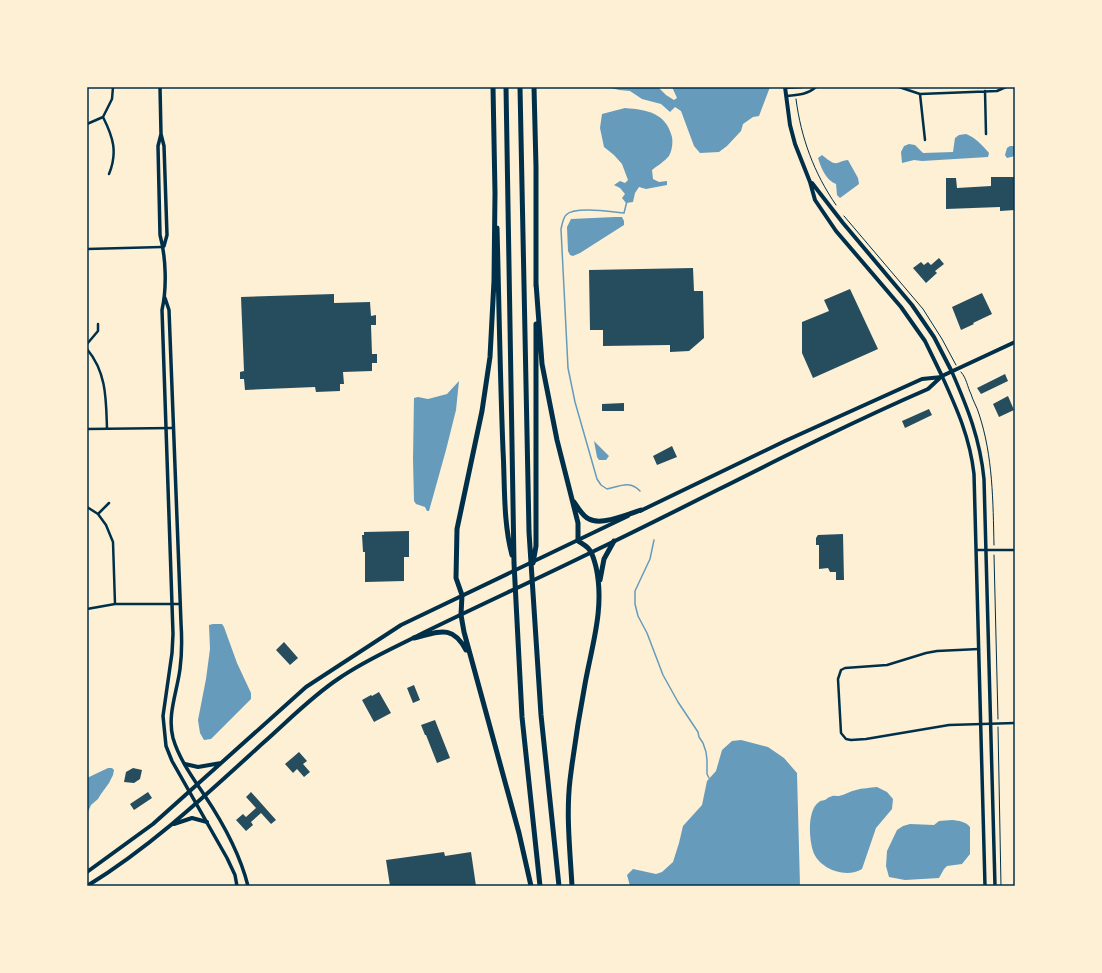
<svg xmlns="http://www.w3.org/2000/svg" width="1102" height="973" font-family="Karla,sans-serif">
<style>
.water{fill:#669bbc}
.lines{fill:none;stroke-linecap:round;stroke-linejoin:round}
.stream{stroke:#669bbc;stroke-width:1.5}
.building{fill:#264d5e}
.path{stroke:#003049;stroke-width:1}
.minor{stroke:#003049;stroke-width:2.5}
.tertiary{stroke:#003049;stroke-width:3.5}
.secondary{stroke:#003049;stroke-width:4}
.motorway{stroke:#003049;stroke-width:5}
.neatline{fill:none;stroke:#003049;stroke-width:1.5}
</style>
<rect width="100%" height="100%" fill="#fdf0d5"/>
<path class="water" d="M607 87H658L666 95 674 100 677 98 672 87H770L759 116 753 117 743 124 741 131 727 146 719 152 700 153 694 146 681 111 675 107 670 112 661 104 642 99 630 91 619 90Z
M625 108C648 110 666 113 672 137 673 143 672 151 669 156 665 161 657 166 652 170L653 179 659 182 667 181V185L646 189 639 187 635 193 633 202 626 203 622 198 625 194 620 188 614 185 620 181 625 183 628 180 622 164 614 155 604 147 600 128 602 114Z
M966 134C975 137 983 146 989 153L988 157 922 161 914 160 902 163 901 152 904 146 909 144 915 145 923 153 953 152 955 138 959 135Z
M1010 146H1015V156L1007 158 1005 155 1007 148Z
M822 155C825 157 830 162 834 163 838 164 843 160 848 160L858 178 859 184 840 198 837 195 836 184C826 180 821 168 818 158Z
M615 217H622L624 221V225L580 253 573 256 570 255 568 251 567 227 571 219Z
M459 381 456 410 446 450 429 511H427L425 507 416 504 414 501 413 459 414 398 418 397 428 399 447 394Z
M594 441 609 456 606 460H599L597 457Z
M213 624H222L224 627 237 663 251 693V699L211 739 204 740 200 733 198 720 206 679 210 649 209 625Z
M741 740 768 747 784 758 797 773 800 886H630L627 875 633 869 656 874 662 872 673 862 679 843 683 826 702 805 707 781 716 771 722 750 732 741Z
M108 768H112L114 770 113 775 109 783 101 794 98 799 91 805 87 814V778Z
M877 787 887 792 893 799 892 809 876 828 862 869C846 879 819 869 813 851 809 839 807 810 819 802 821 800 822 801 825 800 827 799 828 797 830 797 833 795 836 796 839 796 845 795 850 791 856 790 862 788 870 788 877 787Z
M952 820C959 821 965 821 970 827V854L962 864 947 866 944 869 939 878 905 880 889 877 886 866 887 851 897 830 903 826 910 824 934 825 939 821Z"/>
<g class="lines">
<path class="stream" d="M627 201 624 213C612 212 574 206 566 215 563 218 562 225 561 229L568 368 575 402 597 479 601 485 607 489C620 486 630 480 640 491
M654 540 650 559 635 591V604L638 616 647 633 663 675 678 702 698 732 699 737 703 743 706 752 707 760V774L709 778"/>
</g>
<path class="building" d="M991 177H1015V210L1000 211V207L946 209V178H956L957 188 991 186Z
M939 258 944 264 935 271 937 273 926 283 913 268 921 262 924 265 928 262 931 265Z
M693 268 694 291H703L704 338 689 351 670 352V345L603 346V330H590L589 270Z
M850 289 878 349 813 378 802 353V322L829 311 824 300Z
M982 293 992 314 973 323 974 324 961 330 952 307Z
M334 294V303L370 302 371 316 376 315V325H371L372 354H377V363H372V371L343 372 344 384H340V391L316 392 315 387 245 390 244 379H240V372L244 371 241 297Z
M1005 374 1008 381 981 394 977 388Z
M1008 396 1014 410 999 417 993 404Z
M624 403V411H602V404Z
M929 409 932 415 905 428 902 421Z
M672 446 677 457 657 465 653 456Z
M409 531V557H404V581L365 582V552H363L362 535H364V532Z
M843 534 844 580H836V572H830L828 568 819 569V545H816V538L818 535Z
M284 642 298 658 290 665 276 650Z
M414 685 420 700 413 703 407 688Z
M379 692 391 713 374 722 362 700 371 695 372 696Z
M435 720 450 758 437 763 426 735H425L421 725Z
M299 752 307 761 303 764 310 772 304 777 297 769 293 773 285 764Z
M133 768 142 770 140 779 134 783 124 782 126 772Z
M148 792 152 798 134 810 130 804Z
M251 792 276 820 271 824 261 813 251 822 253 825 246 831 236 820 243 814 246 817 256 808 246 797Z
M444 852 445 856 471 852 476 886H390L386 860Z"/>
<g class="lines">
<path class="path" d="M796 99C801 138 814 173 836 205
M844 216 923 309 942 339 956 365
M961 372C967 379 967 386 971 394 973 401 977 407 979 414 993 456 993 502 994 545
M994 555 998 719
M998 727 1001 886"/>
<path class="minor" d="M899 87 920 94 997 91 1006 87
M785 88 802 87
M985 91 986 134
M920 94 925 140
M786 96C797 95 807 95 816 87
M103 117C113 137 118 152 109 174
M87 124 103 117 112 99 113 87
M87 249 162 247
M87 344 98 331V324
M87 349C107 373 106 400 107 429
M87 429 173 428
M87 507 98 514 106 525 113 542 115 604
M98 514 109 503
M977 550H1015
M87 609 115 604H180
M979 649 937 651 926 653 887 665 845 668 841 670 838 679 841 733 846 739 851 740 866 739 949 725 1015 723"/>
<path class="tertiary" d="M160 87 161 134 164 146 167 235 164 246
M161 134 158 146 160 235C166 257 167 288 162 310L173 634 172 653 163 716 166 746 172 761 227 858 235 875 237 886
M165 298 169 310 181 623C182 639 182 654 180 669 177 692 167 715 173 738 179 759 193 778 205 796 223 823 240 854 248 886
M952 372C968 409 980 439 984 479L995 886
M942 376C957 409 970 438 974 474L985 886"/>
<path class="secondary" d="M785 87 790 125 795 144 810 182 815 200 836 231 901 307 925 341 942 376
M812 183 843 223 912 305 934 337 952 372
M640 511 785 441 922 379 942 377
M185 764 198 767 221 763
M174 824 192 818 207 822
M87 872 153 824 306 687 401 625 628 516
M87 886C152 846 207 794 263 743 288 721 311 697 338 679 365 660 396 647 425 632 480 605 535 580 590 553 703 499 813 439 928 389L942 376 1015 342"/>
<path class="motorway" d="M493 87 495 193 494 281 490 357 482 411 457 529 456 578 462 595 461 615 464 632 519 833 531 886
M506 87 514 563 522 717 540 886
M520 87 529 532 541 715 559 886
M534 87 536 167V286
M497 228C499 302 500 376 503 450 505 484 503 522 512 555
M536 283 542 364 557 440 578 523V541C581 543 585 545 588 548 593 553 594 560 596 567 605 607 592 645 585 684 579 716 574 748 570 780 566 815 570 850 572 886
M574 502C578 507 582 516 589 519 601 526 629 514 641 510
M533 563 536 546V324
M600 580 604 559 614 541
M414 638C439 632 452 624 466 650"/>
</g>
<rect width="1102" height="973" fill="none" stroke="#fdf0d5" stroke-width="176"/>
<rect x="88" y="88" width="926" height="797" class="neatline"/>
</svg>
